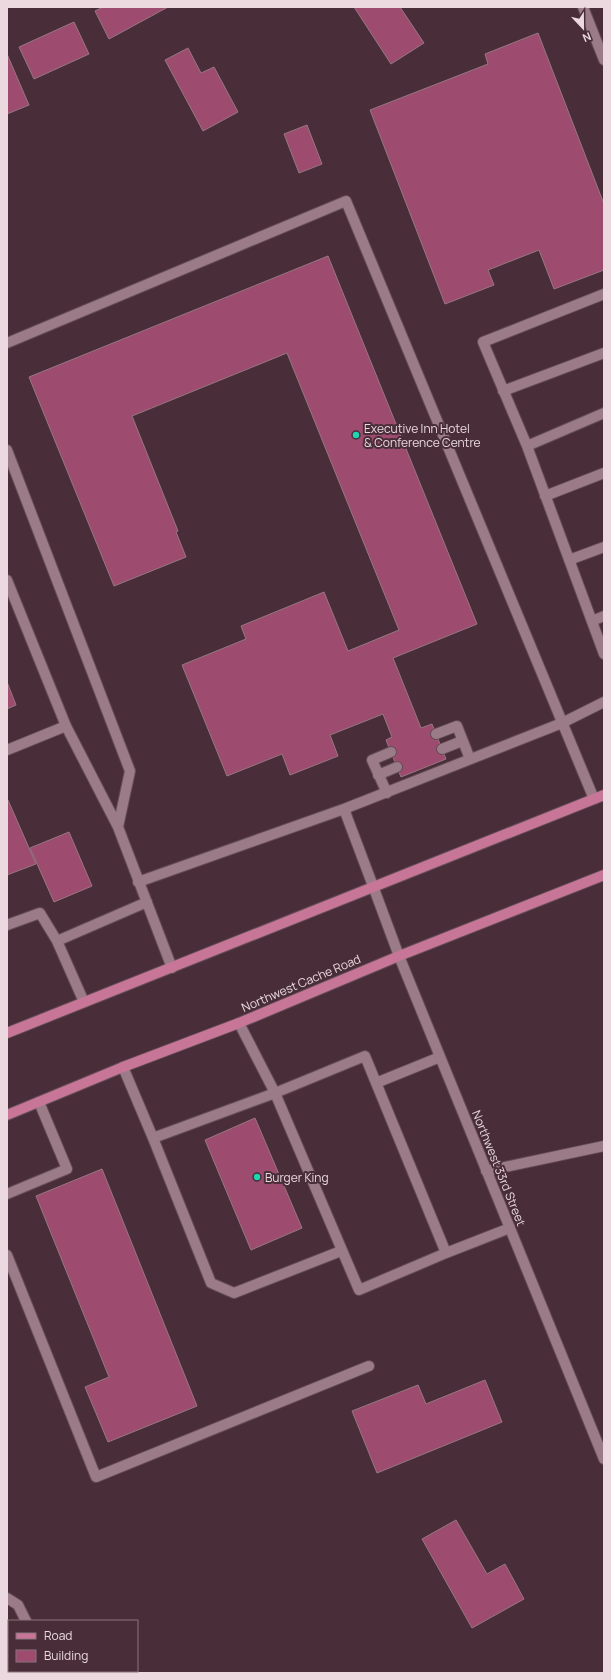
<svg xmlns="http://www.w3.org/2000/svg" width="611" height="1680" font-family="Manrope,sans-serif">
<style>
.building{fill:#9d4b6f;stroke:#977782}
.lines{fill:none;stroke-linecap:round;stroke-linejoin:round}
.lane-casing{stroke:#644d55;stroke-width:12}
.street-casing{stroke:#644d55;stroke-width:12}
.primary-casing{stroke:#644d55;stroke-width:12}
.lane{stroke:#9b7b87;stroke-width:10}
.street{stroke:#9b7b87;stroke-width:10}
.primary{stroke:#c77698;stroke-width:10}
.poi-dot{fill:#1cd5b1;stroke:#492e39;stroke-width:1.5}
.labels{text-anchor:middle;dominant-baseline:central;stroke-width:4;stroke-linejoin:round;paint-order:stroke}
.poi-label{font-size:12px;fill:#ebd9df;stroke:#492e39;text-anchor:start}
.street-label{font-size:12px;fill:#ebd9df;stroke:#492e39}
</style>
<rect width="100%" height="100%" fill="#492e39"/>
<path class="building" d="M103 7H168L109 39 95 11Z
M354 7H400L424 43 391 64Z
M74 22 89 54 34 79 19 47Z
M538 33 604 204V270L554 289 539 250 488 270 494 285 445 304 370 110 488 64 485 54Z
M188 48 201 73 214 67 238 112 203 131 165 60Z
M7 54 29 105 7 114Z
M307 125 322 164 299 173 284 134Z
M328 256 477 624 393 658 421 728 432 724 446 759 401 777 386 740 392 737 383 714 330 735 338 756 290 775 282 754 227 776 182 665 246 639 241 626 324 592 348 651 399 630 287 353 132 416 178 531 176 532 186 557 114 586 29 377Z
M7 682 16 705 7 709Z
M7 800H8L36 864 7 875Z
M69 832 92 886 54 902 30 848Z
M255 1118 302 1228 251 1250 205 1140Z
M102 1169 197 1406 108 1442 85 1387 109 1377 36 1196Z
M485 1380 502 1422 377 1473 352 1411 418 1385 426 1404Z
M456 1520 487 1574 505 1564 524 1599 472 1628 422 1539Z"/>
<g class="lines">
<g class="lane-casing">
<path id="lane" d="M583 7 604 60
M604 294 483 342 527 446 604 654
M7 343 346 201 594 799
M503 391 604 353
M527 446 604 413
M7 450 130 771 118 827
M545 496 604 473
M569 560 604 547
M7 580 66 726 118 827 172 968
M592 621 604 616
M436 734 457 726 470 759
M442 749 462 741
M7 750 66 726
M378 775 397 767
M387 793 372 760 391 752
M344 809 373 886
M138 882 344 809 562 723 604 702
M7 925 40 913 57 941 147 902
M57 941 84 1002
M123 1067 153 1138 275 1093 359 1290 446 1253 365 1056 275 1093 239 1023
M376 1083 440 1057
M153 1138 211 1283 234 1293 341 1251
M486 1171 604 1146
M7 1194 67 1169 39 1102
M446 1253 510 1228
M7 1255 96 1477 369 1366"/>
</g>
<g class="street-casing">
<path id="street" d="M373 886 399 956 604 1459
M7 1598 18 1605 26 1621
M52 1671 53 1673"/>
</g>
<g class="primary-casing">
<path id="primary" d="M7 1033 604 795
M7 1115 123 1067 239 1023 399 956 604 875"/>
</g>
<use href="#lane" class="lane"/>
<use href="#street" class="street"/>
<use href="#primary" class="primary"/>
</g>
<g class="poi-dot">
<circle cx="356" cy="435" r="4"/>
<circle cx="257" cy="1177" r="4"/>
</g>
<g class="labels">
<g class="poi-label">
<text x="364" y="428">Executive Inn Hotel<tspan x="364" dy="14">&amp; Conference Centre</tspan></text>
<text x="265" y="1177">Burger King</text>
</g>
<g class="street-label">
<text transform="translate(301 983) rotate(-23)">Northwest Cache Road</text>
<text transform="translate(499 1168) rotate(68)">Northwest 33rd Street</text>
</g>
</g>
<rect width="611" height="1680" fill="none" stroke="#ebd9df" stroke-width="16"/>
<rect x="8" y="1620" width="130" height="52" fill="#492e39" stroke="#8a727b"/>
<rect x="16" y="1633" width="20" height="6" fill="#c77698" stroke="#8a727b"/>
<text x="44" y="1640" font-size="12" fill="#ebd9df">Road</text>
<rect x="16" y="1650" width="20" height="12" fill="#9d4b6f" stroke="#8a727b"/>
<text x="44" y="1660" font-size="12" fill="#ebd9df">Building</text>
<g transform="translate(583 28) rotate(158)" stroke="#492e39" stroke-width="3" paint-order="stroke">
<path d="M0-3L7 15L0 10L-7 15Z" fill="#ebd9df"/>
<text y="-6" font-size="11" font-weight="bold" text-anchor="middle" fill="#ebd9df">N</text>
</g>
</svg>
